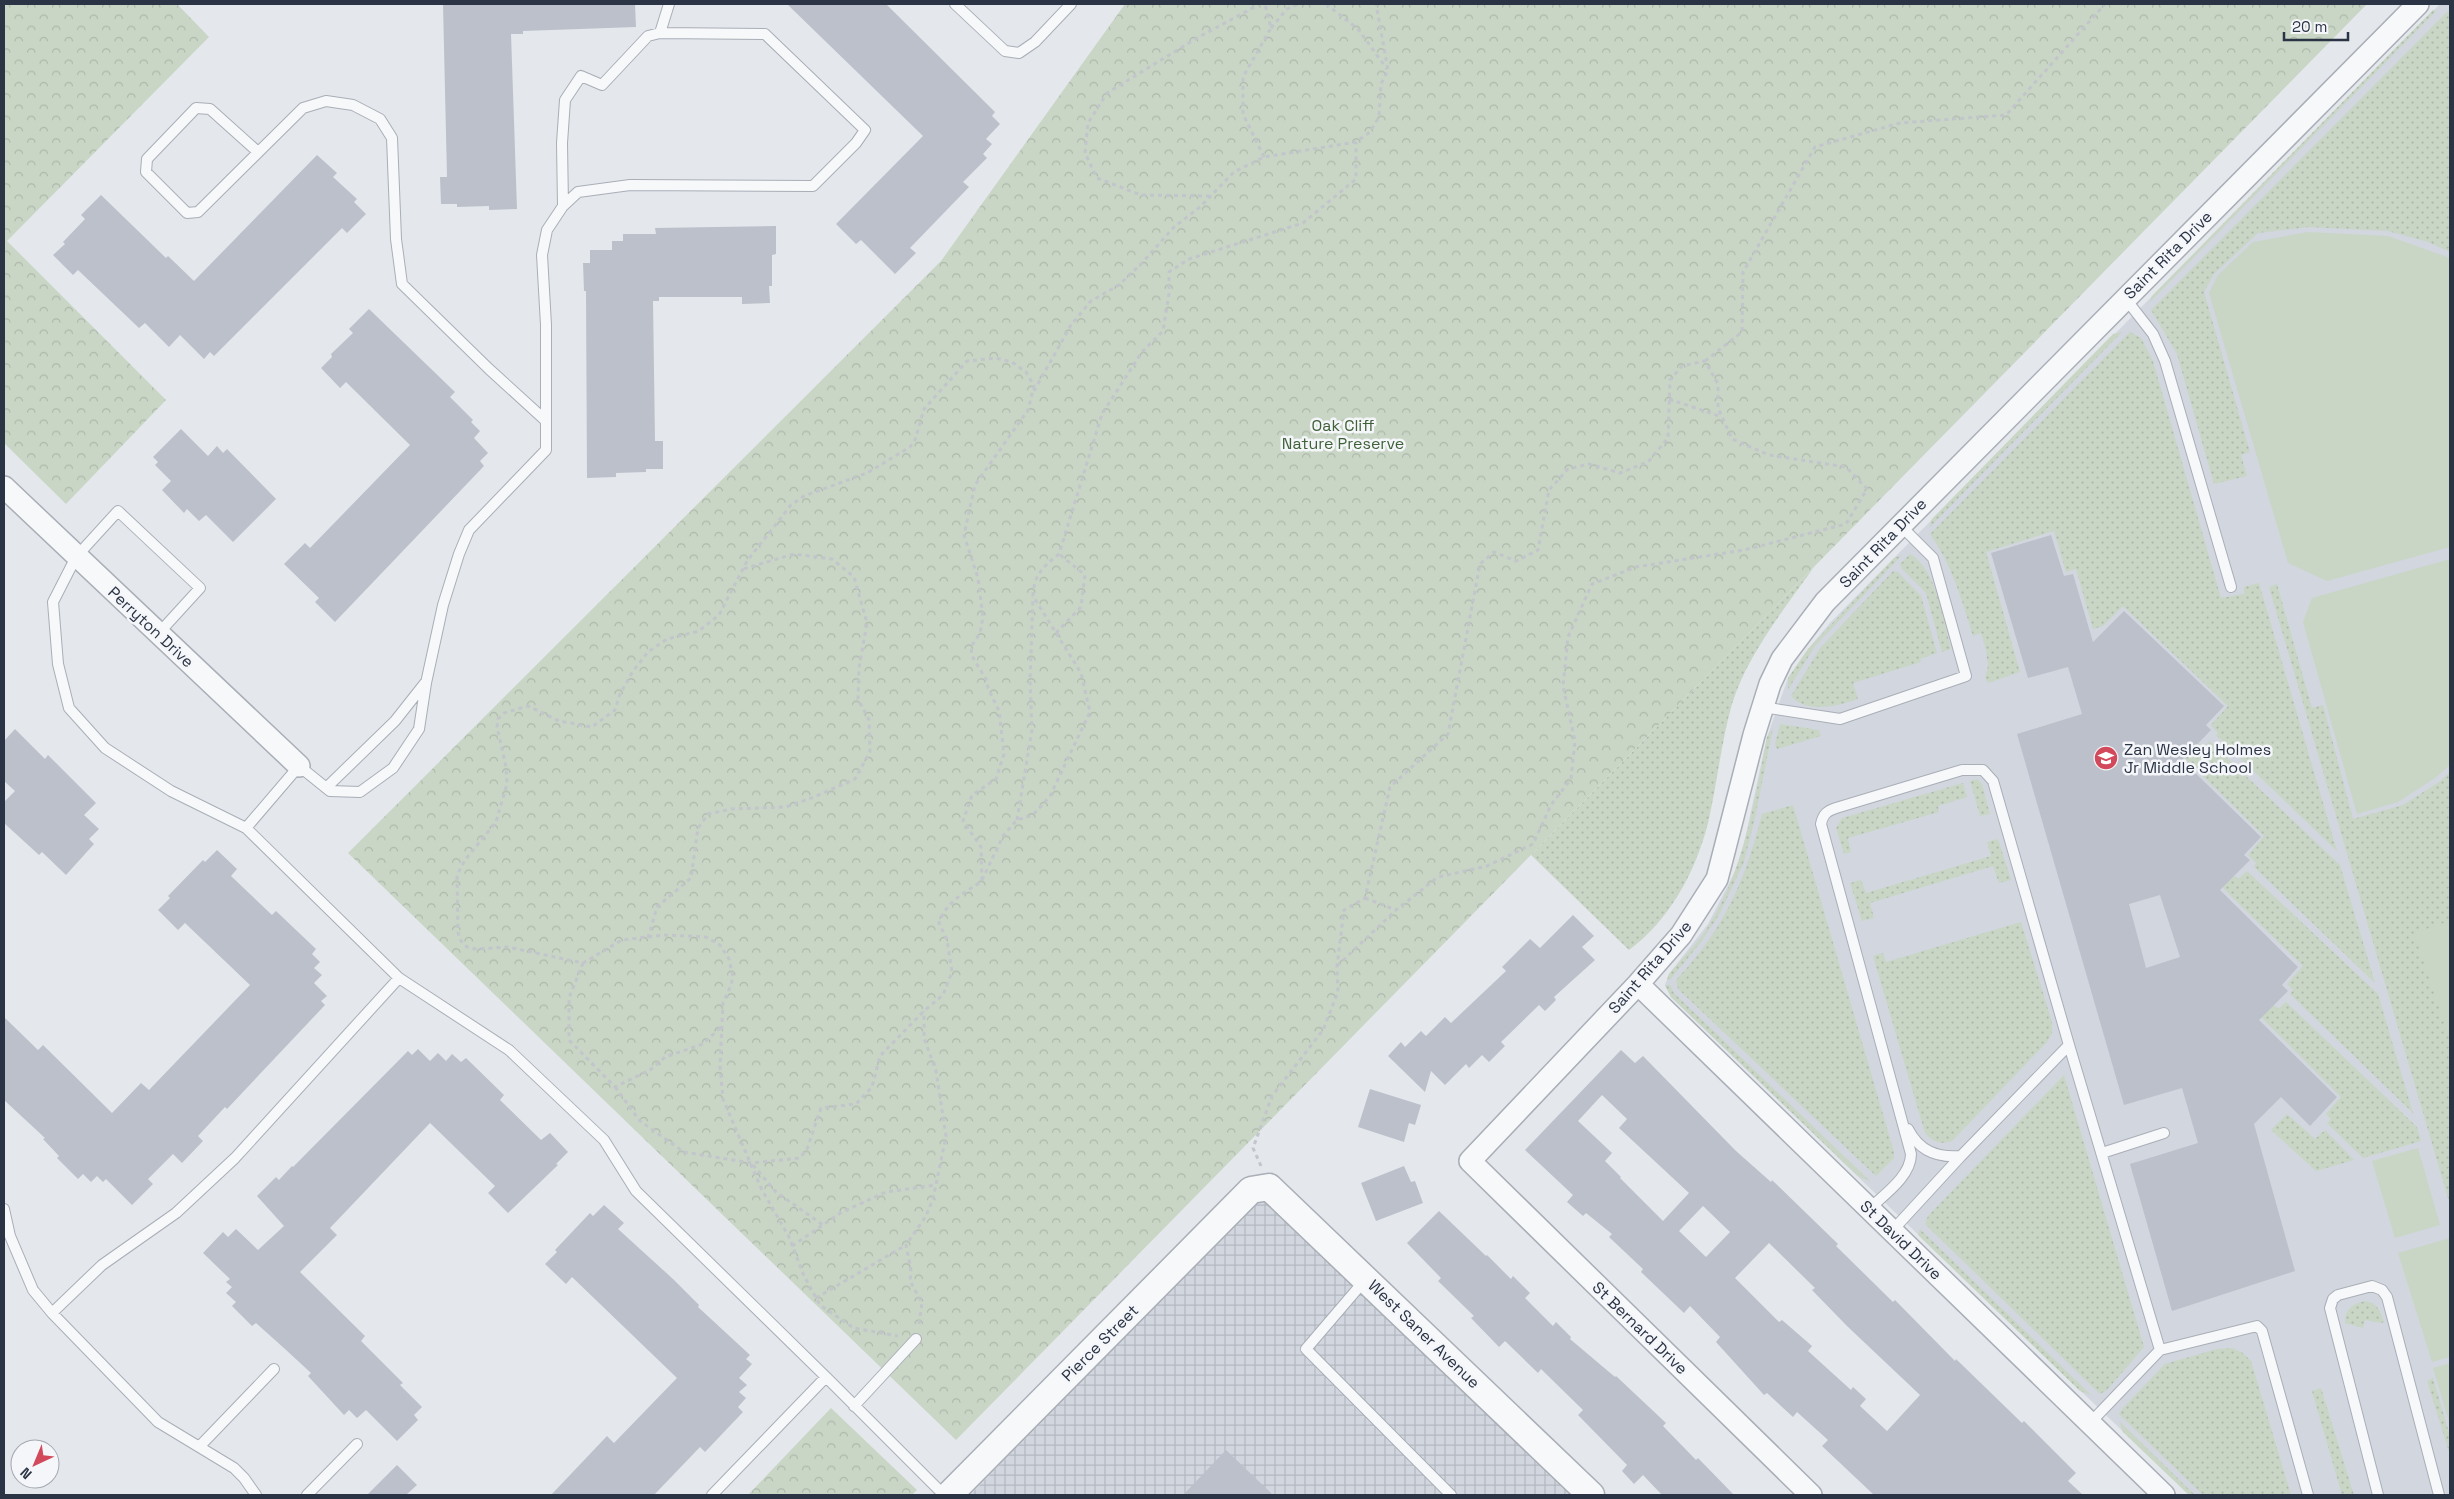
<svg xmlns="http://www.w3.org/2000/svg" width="2454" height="1499" font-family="'Space Grotesk',sans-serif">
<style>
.built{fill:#d2d6de}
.industrial{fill:url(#industrial-grid)}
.grass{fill:url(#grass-dots)}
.forest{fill:url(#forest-crowns)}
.pitch{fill:#c9d6c5}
.building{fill:#bbc0ca;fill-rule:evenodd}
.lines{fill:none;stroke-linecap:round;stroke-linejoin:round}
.service-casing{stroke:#a9aeb7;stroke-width:12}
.minor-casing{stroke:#a9aeb7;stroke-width:24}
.tertiary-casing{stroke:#a9aeb7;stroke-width:29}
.path{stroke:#c2c5cb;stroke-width:3;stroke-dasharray:4 4;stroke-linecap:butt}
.service{stroke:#f7f8fa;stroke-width:10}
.minor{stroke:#f7f8fa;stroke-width:21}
.tertiary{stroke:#f7f8fa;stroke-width:26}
.labels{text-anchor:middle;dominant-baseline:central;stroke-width:5;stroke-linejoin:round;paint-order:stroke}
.street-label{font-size:16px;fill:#2b3445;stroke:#f4f6f9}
.park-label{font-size:16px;fill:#3f6138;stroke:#f4f6f9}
.poi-label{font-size:16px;fill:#2b3445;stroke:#f4f6f9;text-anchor:start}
</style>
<defs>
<pattern id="industrial-grid" width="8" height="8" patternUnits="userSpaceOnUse" patternTransform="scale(1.25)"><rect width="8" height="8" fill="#d2d6de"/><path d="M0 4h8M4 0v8" fill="none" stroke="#b4b8c0"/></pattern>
<pattern id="grass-dots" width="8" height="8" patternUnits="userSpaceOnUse" patternTransform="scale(1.25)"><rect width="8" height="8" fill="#c9d6c5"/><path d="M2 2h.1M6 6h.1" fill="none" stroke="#adb8ab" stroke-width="1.8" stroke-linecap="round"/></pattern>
<pattern id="forest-crowns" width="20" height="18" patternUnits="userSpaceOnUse" patternTransform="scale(1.25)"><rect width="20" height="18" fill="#c9d6c5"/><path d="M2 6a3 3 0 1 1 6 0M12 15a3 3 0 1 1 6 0" fill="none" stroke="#adb8ab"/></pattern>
</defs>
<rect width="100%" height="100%" fill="#e4e7ec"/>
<path class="built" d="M2440 4H2450V1495H2189L1671 997 1665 985 1669 974 1708 924 1740 862 1767 737 1788 678 1808 649 1830 623Z"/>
<path class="industrial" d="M1264 1194 1573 1495H970Z"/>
<path class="grass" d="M2433 10 2436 11 2149 303 2152 296Z
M2448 11 2450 13V252L2428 242 2388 231 2309 227 2258 233 2214 274 2204 292 2250 452 2241 455 2247 476 2214 484 2177 354 2151 310Z
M2122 332 1929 528 1932 519 2113 334Z
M2130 332 2141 338 2153 361 2221 598 2244 594V587L2259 583 2337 851 2216 735 2218 733 2211 725 2228 706 2123 606 2103 626 2093 629 2076 569 2066 572 2054 531 1986 552 2020 672 1988 683 1985 678 1988 666 1986 650 1981 633 1973 636C1961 598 1953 567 1930 534Z
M1910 554C1936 568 1944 622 1951 649L1942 652 1926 593 1902 569 1900 564Z
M1902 555 1815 646 1788 690V678L1808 649 1894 558Z
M1814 567C1785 608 1747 655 1732 704 1721 743 1717 784 1708 823 1696 871 1669 921 1629 950L1531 855Z
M1893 571 1898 572 1921 596 1937 653 1920 659 1921 662 1853 683 1858 699C1838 706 1807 714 1791 696L1820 648Z
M2277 584 2312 708 2323 705 2353 819 2403 805 2439 782 2450 772V1205L2269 587Z
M2167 712 2203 747 2209 741 2340 865 2375 983 2254 867 2256 863 2248 855 2264 836 2153 727Z
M1780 724 1819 730 1821 736 1777 749 1775 744Z
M1773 728 1755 818 1744 862 1719 915 1701 942 1670 980H1667L1669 974C1680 961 1694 947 1704 933 1743 875 1754 804 1767 737Z
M1977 779 1982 784 1990 814 1980 816 1970 781Z
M1963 783 1967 797 1938 806 1939 812 1848 838 1851 852 1844 854 1836 828 1842 818Z
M1793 805 1894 1152V1158L1876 1176 1678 989 1676 980C1724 929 1745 881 1762 814Z
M1998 839 2011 880 1999 883 1993 866 1870 903 1874 918 1862 921 1850 883 1861 880 1866 893 1991 856 1987 842Z
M2202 845 2238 879 2247 871 2378 994 2413 1113 2290 994 2293 990 2287 984 2303 966 2191 857Z
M2021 922 2052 1022V1033L2047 1042 1952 1141C1939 1145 1934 1142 1925 1133L1873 956 1883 953 1886 962Z
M2241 974 2278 1009 2286 1002 2417 1127 2421 1141 2363 1158 2327 1123 2331 1119 2326 1114 2341 1097 2230 986Z
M1665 985H1670L1674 993 1871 1182 1858 1176 1671 997Z
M2064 1075 2144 1347 2107 1390 2100 1394 1925 1224 1928 1216Z
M2287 1114 2315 1139 2325 1130 2354 1160 2316 1171 2271 1130Z
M1920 1229 2091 1395 2080 1391 1918 1235Z
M2365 1301C2378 1304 2380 1310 2384 1322L2381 1323 2365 1320 2363 1328 2345 1323C2345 1309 2352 1304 2365 1301Z
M2232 1348 2243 1353 2251 1361 2291 1495H2203L2119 1414 2123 1408 2165 1364 2217 1349Z
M2433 1378 2450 1436V1455L2427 1381Z
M2321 1388 2354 1495H2342L2312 1391Z
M2119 1421 2195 1495H2189L2123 1432Z"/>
<path class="forest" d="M4 4H177L209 37 7 241 166 400 66 504 4 443Z
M1125 4H2367L956 1440 348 853 941 261Z
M831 1408 917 1490 912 1495H748Z"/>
<path class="pitch" d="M2308 232 2388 236 2450 258V547L2327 581 2288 563 2209 293 2218 275 2253 242Z
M2450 559V765L2435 778 2398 802 2357 814 2303 622 2312 598Z
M2450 921V1039L2414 933Z
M2418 1148 2440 1225 2395 1238 2372 1161Z
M2450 1238V1357L2432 1362 2398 1253Z
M2450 1363V1425L2433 1368Z"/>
<path class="building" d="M443 4H635L636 27 523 31V34H511L517 209 489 210V206L457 207V204H441L440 177H447Z
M787 4H886L995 112 992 116 1000 124 986 139 992 144 983 154 987 158 963 182 969 187 910 248 916 253 895 274 861 240 856 244 836 224 923 136Z
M317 155 337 173 333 177 357 199 354 202 366 214 347 233 342 228 214 356 210 352 204 359 180 335 169 347 145 323 139 328 78 270 73 275 53 255 65 244 63 242 85 219 81 215 101 195 166 258 168 256 194 281Z
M776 226V254L772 255V286H769L770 303 742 304V297H659V301H653L655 441H663V469H646V472L616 473V477L587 478 586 291H584L583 263H590V250H612V241H623V234H656L655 228Z
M369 309 455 392 450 397 473 420 471 422 480 431 474 438 488 453 480 461 484 466 335 622 315 602 319 598 284 564 305 543 310 548 410 445 346 382 340 388 321 368 332 357 331 354 353 333 349 329Z
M181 429 208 456 217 446 223 453 227 449 276 499 233 542 206 515 199 521 187 509 184 513 162 490 171 481 155 465 158 462 153 457Z
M2051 535 2064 576 2073 574 2093 642 2124 611 2224 706 2206 725 2211 730 2182 760 2261 837 2244 855 2250 860 2220 890 2298 967 2282 985 2288 991 2259 1020 2337 1097 2310 1126 2281 1097 2254 1124 2295 1271 2172 1311 2130 1164 2198 1143 2182 1088 2124 1105 2017 734 2082 714 2068 667 2028 678 1991 553ZM2160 895 2180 957 2146 968 2129 904Z
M15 729 45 759 48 755 96 803 84 815 99 829 89 839 94 844 66 875 42 852 39 855 4 823V802L15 791 4 781V741Z
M217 850 237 869 231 876 272 915 276 911 316 949 312 954 320 962 314 968 322 975 314 983 327 996 321 1001 325 1005 227 1109 225 1107 198 1136 203 1141 182 1163 173 1154 148 1179 153 1184 132 1205 106 1179 103 1182 97 1176 91 1182 83 1174 78 1179 57 1158 59 1156 43 1139 45 1138 4 1100V1017L38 1050 43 1045 112 1113 141 1083 149 1090 250 985 185 923 178 930 158 910 170 898 168 896 203 860 205 862Z
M1573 915 1594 936 1582 947 1595 960 1554 997 1556 1000 1545 1011 1539 1005 1501 1042 1505 1046 1489 1062 1482 1055 1469 1068 1466 1064 1445 1085 1431 1071 1425 1092 1388 1056 1401 1042 1405 1047 1421 1031 1426 1036 1445 1017 1451 1023 1506 971 1502 967 1530 939 1540 948Z
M418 1049 430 1061 438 1053 446 1061 452 1054 461 1062 466 1058 504 1095 500 1100 541 1140 550 1133 568 1152 556 1164 558 1165 508 1213 488 1193 495 1186 430 1123 330 1228 337 1235 300 1272 365 1336 361 1341 403 1383 400 1385 422 1407 414 1415 418 1420 397 1441 366 1410 357 1418 349 1410 344 1415 308 1376 311 1373 285 1349 256 1323 252 1326 232 1306 236 1302 226 1293 232 1287 226 1282 230 1279 203 1253 223 1232 228 1237 236 1229 258 1250 284 1226 257 1196 276 1177 279 1180 292 1166 293 1167 408 1051 412 1055Z
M1621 1050 1635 1063 1643 1056 1736 1151 1771 1182 1772 1180 1838 1244 1836 1246 1893 1302 1895 1300 1955 1361 1956 1359 2022 1423 2024 1421 2076 1473 2068 1481 2083 1495H1874L1822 1446 1828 1440 1797 1412 1793 1417 1767 1393 1764 1395 1716 1342 1720 1337 1690 1306 1684 1313 1641 1272 1643 1269 1609 1237 1612 1234 1586 1213 1583 1216 1567 1202 1573 1195 1525 1150ZM1602 1095 1627 1119 1619 1128 1689 1193 1663 1221 1620 1178 1621 1177 1605 1161 1612 1153 1578 1121ZM1703 1206 1730 1232 1706 1257 1679 1231ZM1769 1243 1815 1288 1812 1290 1847 1326 1920 1395 1887 1431 1860 1406 1866 1399 1853 1387 1851 1390 1808 1351 1812 1346 1782 1320 1779 1322 1735 1278Z
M1370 1089 1421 1105 1415 1125 1409 1123 1404 1142 1358 1127Z
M1404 1166 1411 1182 1415 1181 1423 1203 1376 1221 1361 1183Z
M604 1205 624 1223 618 1229 673 1279 699 1305 698 1307 750 1355 746 1359 752 1364 739 1378 747 1385 739 1392 746 1398 738 1407 743 1412 705 1452 700 1447 654 1495H551L607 1436 614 1443 677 1378 572 1277 566 1284 545 1264 557 1252 555 1250 590 1213 593 1216Z
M1439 1211 1486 1256 1487 1255 1511 1279 1513 1276 1530 1293 1525 1298 1553 1326 1556 1322 1571 1337 1570 1339 1615 1377 1616 1376 1666 1423 1663 1426 1696 1460 1698 1458 1734 1495H1662L1643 1475 1634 1484 1622 1471 1627 1465 1578 1415 1583 1410 1541 1369 1538 1373 1505 1341 1499 1347 1471 1318 1474 1316 1438 1281 1441 1278 1407 1243Z
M1226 1450 1273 1495H1183Z
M397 1465 417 1485 406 1495H367Z"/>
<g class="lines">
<g class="service-casing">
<path id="service" d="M955 4 1005 51 1019 53 1035 42 1071 4
M660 33 669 4
M258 152 210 109 196 108 147 159 146 172 187 213 198 212 303 108 326 101 353 105 380 119 392 138 396 239 402 284 489 369 545 420
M2125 298 2153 334 2165 361 2231 587
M158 634 200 588 118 511 76 557 53 602 58 664 69 708 105 748 171 791 246 828 299 766 330 791 360 792 393 768 419 729 426 683 443 605 459 554 469 530 546 450V325L542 255 547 230 563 206 578 192 630 185 813 186 856 143 865 130 765 34 660 33 648 36 602 85 581 76 565 100 562 143 563 206
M1762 707 1840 719 1966 676 1933 558 1900 525
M326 788 395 721 425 683
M246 828 399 978 509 1050 604 1140 636 1191 826 1377 712 1495
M2069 1045 2160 1350
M1908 1129C1919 1151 1937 1158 1961 1156
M2102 1153 2164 1133
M4 1209 10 1236 33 1290 52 1313 158 1422 234 1468 244 1478 256 1495
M1869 1209C1885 1194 1911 1176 1911 1154L1821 824C1823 814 1827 811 1836 808L1962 770H1983L1993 781 2069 1045 1961 1156 1892 1231
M1365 1280 1306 1349 1451 1495
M52 1313 102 1265 176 1213 235 1158 399 978
M826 1377 944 1495
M854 1406 916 1339
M2090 1423 2160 1350 2257 1326 2262 1331 2308 1495
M199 1447 274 1369
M307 1495 357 1444
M2378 1495 2330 1308 2333 1299 2338 1295 2372 1286 2382 1290 2387 1297 2439 1495"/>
</g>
<g class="minor-casing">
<path id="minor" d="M4 487 299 766
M1638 984 2164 1495
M1811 1495 1470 1161 1638 984 1681 935 1717 879 1754 735 1770 684 1782 659 1825 602 2418 4"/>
</g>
<g class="tertiary-casing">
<path id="tertiary" d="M949 1495 1251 1190 1269 1187 1591 1495"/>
</g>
<path class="path" d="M1326 4 1358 29 1387 69
M1271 28 1287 9 1298 4
M1264 157 1243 114V77L1271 28 1265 4
M1210 196 1141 195 1097 178 1085 153 1088 123 1107 93 1197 38 1260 4
M1705 361 1742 332 1743 272 1815 147 1900 123 2006 115 2105 4
M1034 391 1071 325 1091 301 1119 285 1142 263 1174 227 1200 207 1234 172 1264 157 1356 142 1370 132 1379 117 1381 84 1388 70 1376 4
M1669 399 1722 417
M1056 633 1081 607 1085 575 1059 554
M1017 820 1032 730 1030 681 1033 597
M982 880 1003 836 1017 820 1033 815 1050 796 1090 712 1081 673 1033 596C1034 574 1043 567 1059 554L1102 414 1142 352 1163 331 1169 294V272L1189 259 1303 223 1356 179V142
M1365 898 1396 910
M648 938 657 907 691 878 698 828 708 814 731 809 786 807 814 797 855 779 870 752 869 720 858 699 859 668 867 623 854 577 832 559 794 554 743 569
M583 963 569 998V1040L615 1087 650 1070 665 1057 703 1044 722 1026
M615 1087 640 1121 684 1152 751 1163 800 1158 807 1149 821 1108 856 1104 872 1087 880 1056 924 1011 943 995 952 972 947 940 939 923C946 902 964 893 982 881L981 847 963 821 972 795 996 779 1004 754 999 711 988 688 986 679 972 656 971 647 980 633 983 617 978 578 964 535 975 485 1028 410 1034 386 1026 372 1012 362 996 358 967 361 924 409 915 440 910 447 867 473 804 496 791 505 747 561 719 615 699 631 667 639 648 652 633 671 620 694 615 710 592 727 559 721 528 706 504 713 498 719 497 727 506 767 507 784 496 822 465 860 457 875 458 933 461 941 467 947 475 949 508 947 583 963 622 940 664 935 689 936 706 937 720 945 729 959 733 976 731 985 723 1003 720 1066 723 1099 761 1188 789 1237 804 1276 820 1305 854 1328 898 1336
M753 1165 776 1192 823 1225
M1261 1166 1253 1148 1272 1096 1323 1030 1338 992 1337 966 1344 910 1365 898 1390 787 1448 734 1480 564 1494 552 1516 561 1538 550 1549 490 1568 469 1589 464 1620 473 1648 462 1668 438 1670 380 1682 366 1705 361 1718 384V408L1732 439 1769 455 1846 467 1867 489 1846 524 1744 550 1636 567 1592 584 1568 637 1563 686 1575 741 1571 779 1551 805 1533 844 1487 866 1438 877 1396 910 1337 966
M792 1246 842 1212 886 1192 936 1185
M816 1298 906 1245
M919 1324 922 1303 910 1281 911 1270 906 1245 926 1216 933 1199 946 1136 936 1071 924 1038V1011"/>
<use href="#service" class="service"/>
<use href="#minor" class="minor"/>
<use href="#tertiary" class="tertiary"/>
</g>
<defs>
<g id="school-disc" transform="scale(1.25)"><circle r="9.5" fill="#d1495b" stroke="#f4f6f9"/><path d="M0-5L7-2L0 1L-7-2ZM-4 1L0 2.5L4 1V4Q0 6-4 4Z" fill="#fff"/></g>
</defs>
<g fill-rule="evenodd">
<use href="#school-disc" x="2106" y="758"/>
</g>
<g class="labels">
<g class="street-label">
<text transform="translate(2168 255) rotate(-45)">Saint Rita Drive</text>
<text transform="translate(1883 543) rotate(-46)">Saint Rita Drive</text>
<text transform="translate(151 627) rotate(43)">Perryton Drive</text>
<text transform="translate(1650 967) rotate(-49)">Saint Rita Drive</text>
<text transform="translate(1901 1240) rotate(44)">St David Drive</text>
<text transform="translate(1640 1328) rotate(44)">St Bernard Drive</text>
<text transform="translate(1424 1334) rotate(44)">West Saner Avenue</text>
<text transform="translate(1100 1343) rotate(-45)">Pierce Street</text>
</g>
<g class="park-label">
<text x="1343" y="425">Oak Cliff<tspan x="1343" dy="18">Nature Preserve</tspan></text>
</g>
<g class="poi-label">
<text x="2124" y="749">Zan Wesley Holmes<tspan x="2124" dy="18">Jr Middle School</tspan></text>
</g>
</g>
<rect width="2454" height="1499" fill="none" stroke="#2b3445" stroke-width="10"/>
<g transform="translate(35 1464) rotate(224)"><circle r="24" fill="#f4f6f9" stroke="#a4a8b1"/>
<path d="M0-4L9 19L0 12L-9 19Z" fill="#d1495b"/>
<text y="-8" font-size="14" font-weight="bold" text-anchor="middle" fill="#2b3445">N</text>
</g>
<path d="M2284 32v8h64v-8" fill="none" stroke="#2b3445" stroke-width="2.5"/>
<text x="2292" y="32" font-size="15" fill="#2b3445" stroke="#f4f6f9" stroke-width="4" paint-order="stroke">20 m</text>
</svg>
